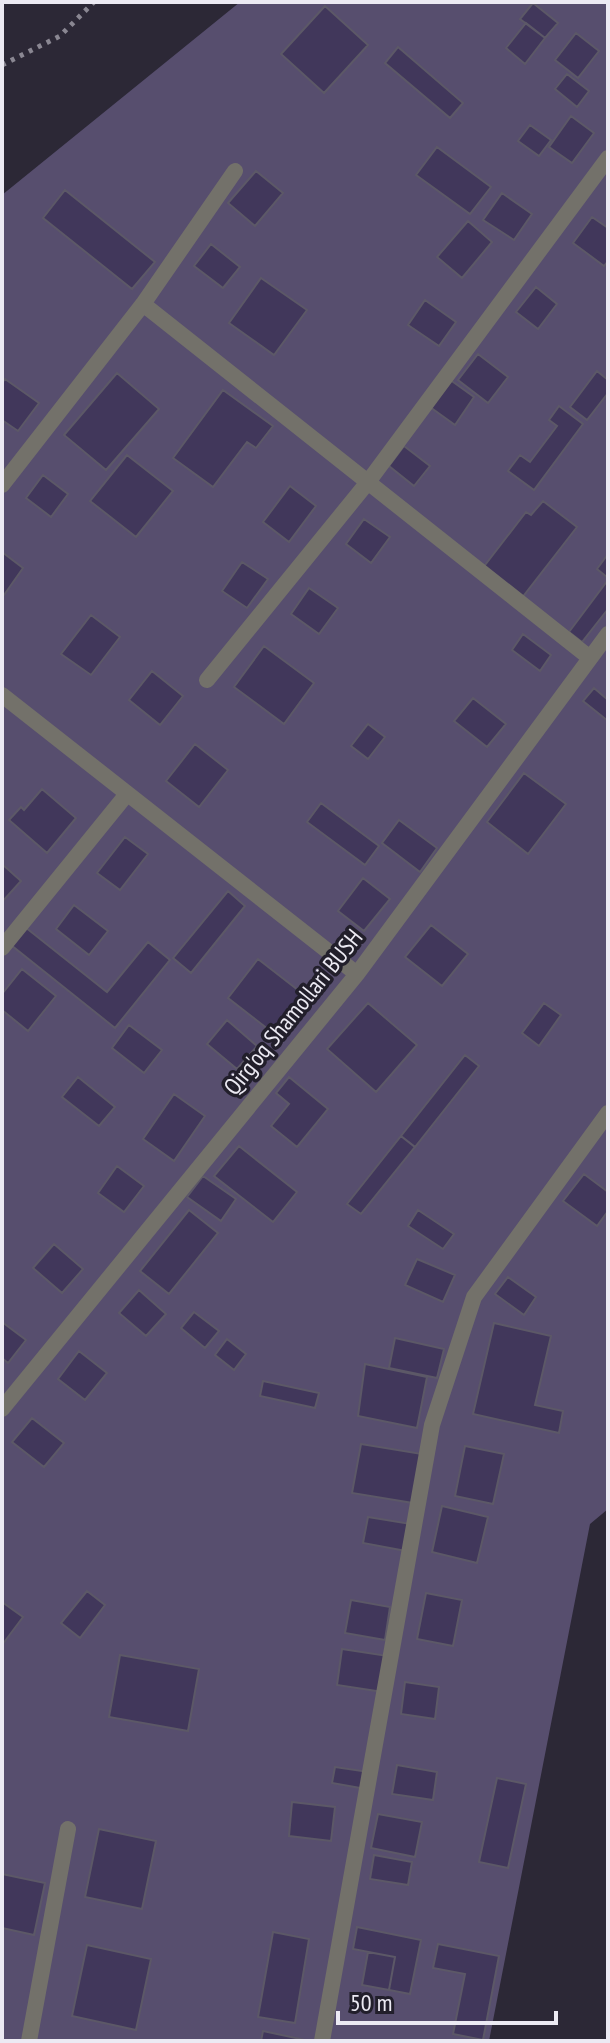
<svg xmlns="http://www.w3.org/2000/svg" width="610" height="2043" font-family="'PT Sans Narrow',sans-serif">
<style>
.green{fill:#574e6e}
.building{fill:#41375b;stroke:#5c5867;stroke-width:2}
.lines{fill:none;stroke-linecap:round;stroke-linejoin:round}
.path{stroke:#8a8792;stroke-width:5;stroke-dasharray:4 6;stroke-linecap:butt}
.street{stroke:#73716a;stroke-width:16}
.labels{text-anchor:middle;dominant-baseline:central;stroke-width:7;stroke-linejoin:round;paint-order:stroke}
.street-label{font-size:24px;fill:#eceaf3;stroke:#221f2b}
</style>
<rect width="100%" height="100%" fill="#2c2836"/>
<path class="green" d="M240 2H608V1509L590 1524 489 2041H2V195Z"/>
<path class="building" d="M533 3 558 23 545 38 520 19Z
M325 6 368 45 324 93 281 54Z
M526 23 545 38 525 64 506 48Z
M576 33 599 51 578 78 555 60Z
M398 47 463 103 450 118 385 63Z
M567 74 589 91 577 107 555 89Z
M571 116 594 133 572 163 549 147Z
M530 125 551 140 539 156 518 141Z
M437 147 491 187 470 214 416 175Z
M256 171 283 193 255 226 228 203Z
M65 190 155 262 132 289 43 218Z
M502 193 532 214 514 240 483 220Z
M592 217 608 228V261L604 266 573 243Z
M468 221 492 242 462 278 437 257Z
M211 244 240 267 223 288 194 266Z
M261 278 307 310 274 355 229 323Z
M536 287 557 304 538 329 516 312Z
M425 300 456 322 439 346 408 325Z
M478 354 508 377 488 403 458 380Z
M597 371 608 380V393L587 420 570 407Z
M117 373 159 409 106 470 64 435Z
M5 379 39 403 18 431 2 420V383Z
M449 379 474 397 455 425 430 407Z
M223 390 273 426 256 448 247 442 213 487 173 458Z
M559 406 583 424 534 490 508 471 520 455 530 462 557 426 549 420Z
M404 446 430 466 414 486 389 466Z
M127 455 173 491 136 537 90 501Z
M43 475 68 494 51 517 26 498Z
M290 486 316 506 289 542 263 522Z
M543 501 577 527 521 599 482 569 526 512 531 515Z
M364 519 390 537 371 563 346 544Z
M2 552 23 568 4 595 2 594Z
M608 554V578L597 569Z
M242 562 268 579 247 608 222 591Z
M608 580V609L582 642 569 632Z
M309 588 338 608 319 634 291 614Z
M91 615 120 637 91 675 61 654Z
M523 634 551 655 540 671 512 650Z
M264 646 314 683 284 724 234 687Z
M152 671 183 696 160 725 129 700Z
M594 688 608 700V721L583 701Z
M473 698 506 724 487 747 454 721Z
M368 724 385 737 368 759 351 746Z
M195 744 228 770 199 807 166 781Z
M524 773 566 804 528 854 487 822Z
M42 789 76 818 47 853 9 820 21 807 24 810Z
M321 803 379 846 365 865 307 822Z
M399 820 437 848 420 872 382 843Z
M125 837 148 854 120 890 97 873Z
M2 864 21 881 2 902Z
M363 878 390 899 364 931 338 911Z
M228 891 245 906 191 973 173 958Z
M74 905 108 931 89 955 56 929Z
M431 925 468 954 442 986 405 957Z
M25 927 107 992 148 942 170 960 115 1028 11 945Z
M258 959 312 1001 282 1040 228 998Z
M22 969 56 996 28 1031 2 1010V994Z
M368 1003 417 1045 376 1092 327 1049Z
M544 1003 561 1015 539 1046 522 1033Z
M227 1020 257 1046 237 1069 207 1044Z
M129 1025 162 1050 144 1073 112 1048Z
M465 1055 479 1066 415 1147 401 1136Z
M78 1077 115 1107 99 1126 62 1097Z
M289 1077 328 1109 297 1147 271 1126 289 1104 276 1093Z
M174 1094 205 1116 174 1161 143 1139Z
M401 1136 415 1147 361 1214 347 1204Z
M239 1146 297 1192 273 1222 214 1176Z
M117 1166 144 1186 124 1212 98 1193Z
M584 1174 608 1192V1211L597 1226 563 1201Z
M203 1176 236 1199 221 1221 187 1197Z
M189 1210 218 1233 169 1294 140 1271Z
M418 1210 454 1234 443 1249 408 1226Z
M54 1244 83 1269 62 1293 33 1268Z
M417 1259 455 1275 443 1302 405 1285Z
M508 1277 536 1297 524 1315 495 1294Z
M139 1290 166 1314 146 1336 119 1313Z
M194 1312 219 1331 205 1348 181 1328Z
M2 1322 26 1340 8 1363 2 1358Z
M494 1323 551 1336 535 1405 563 1411 559 1433 473 1414Z
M395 1338 444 1349 437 1378 389 1368Z
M227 1339 246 1354 234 1370 215 1355Z
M79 1351 107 1373 85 1400 58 1379Z
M365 1364 427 1377 417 1428 358 1416Z
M263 1381 319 1393 315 1408 260 1396Z
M32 1418 64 1443 44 1467 12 1442Z
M361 1444 422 1454 413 1503 352 1493Z
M465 1446 504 1454 493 1504 455 1496Z
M442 1506 488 1517 477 1563 432 1552Z
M368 1517 411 1524 406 1551 363 1543Z
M87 1591 105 1605 80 1638 61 1623Z
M426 1593 462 1600 453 1646 417 1639Z
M351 1600 390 1607 385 1640 345 1633Z
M2 1602 23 1617 2 1645Z
M342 1649 388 1656 383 1692 337 1685Z
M120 1655 199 1669 188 1731 109 1717Z
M405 1682 439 1687 435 1719 401 1714Z
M397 1765 437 1772 433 1800 392 1794Z
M335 1767 369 1772 366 1789 332 1783Z
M497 1778 526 1784 508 1868 479 1862Z
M292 1802 335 1807 331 1841 289 1836Z
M378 1814 422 1822 415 1857 371 1848Z
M99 1829 156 1841 142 1909 85 1897Z
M374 1855 412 1862 408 1885 370 1879Z
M2 1874 45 1883 34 1935 2 1928Z
M357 1927 421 1940 410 1994 389 1990 395 1957 353 1949Z
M273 1932 309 1939 295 2023 258 2017Z
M438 1944 499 1956 483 2040 453 2034 465 1974 433 1968Z
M87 1945 151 1959 136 2030 72 2016Z
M368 1952 395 1957 389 1990 362 1985Z
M263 2031 305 2040V2041H261Z"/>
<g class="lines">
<path class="path" d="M2 65 60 36 94 2"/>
<path class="street" d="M143 304 590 658
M2 485 143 304 235 171
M207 680 368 482 608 158
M2 695 357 974
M2 948 127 794
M2 1409 357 974 608 634
M29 2041 68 1829
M322 2041 432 1425 474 1297 608 1113"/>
</g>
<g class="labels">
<g class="street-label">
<text transform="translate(293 1012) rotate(-51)">Qirg'oq Shamollari BUSH</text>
</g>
</g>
<rect width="610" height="2043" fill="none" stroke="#eceaf3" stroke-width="8"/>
<path d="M338 2011v12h218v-12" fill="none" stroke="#eceaf3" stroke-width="4"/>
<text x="350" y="2011" font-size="24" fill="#eceaf3" stroke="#221f2b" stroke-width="6" paint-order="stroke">50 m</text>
</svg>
